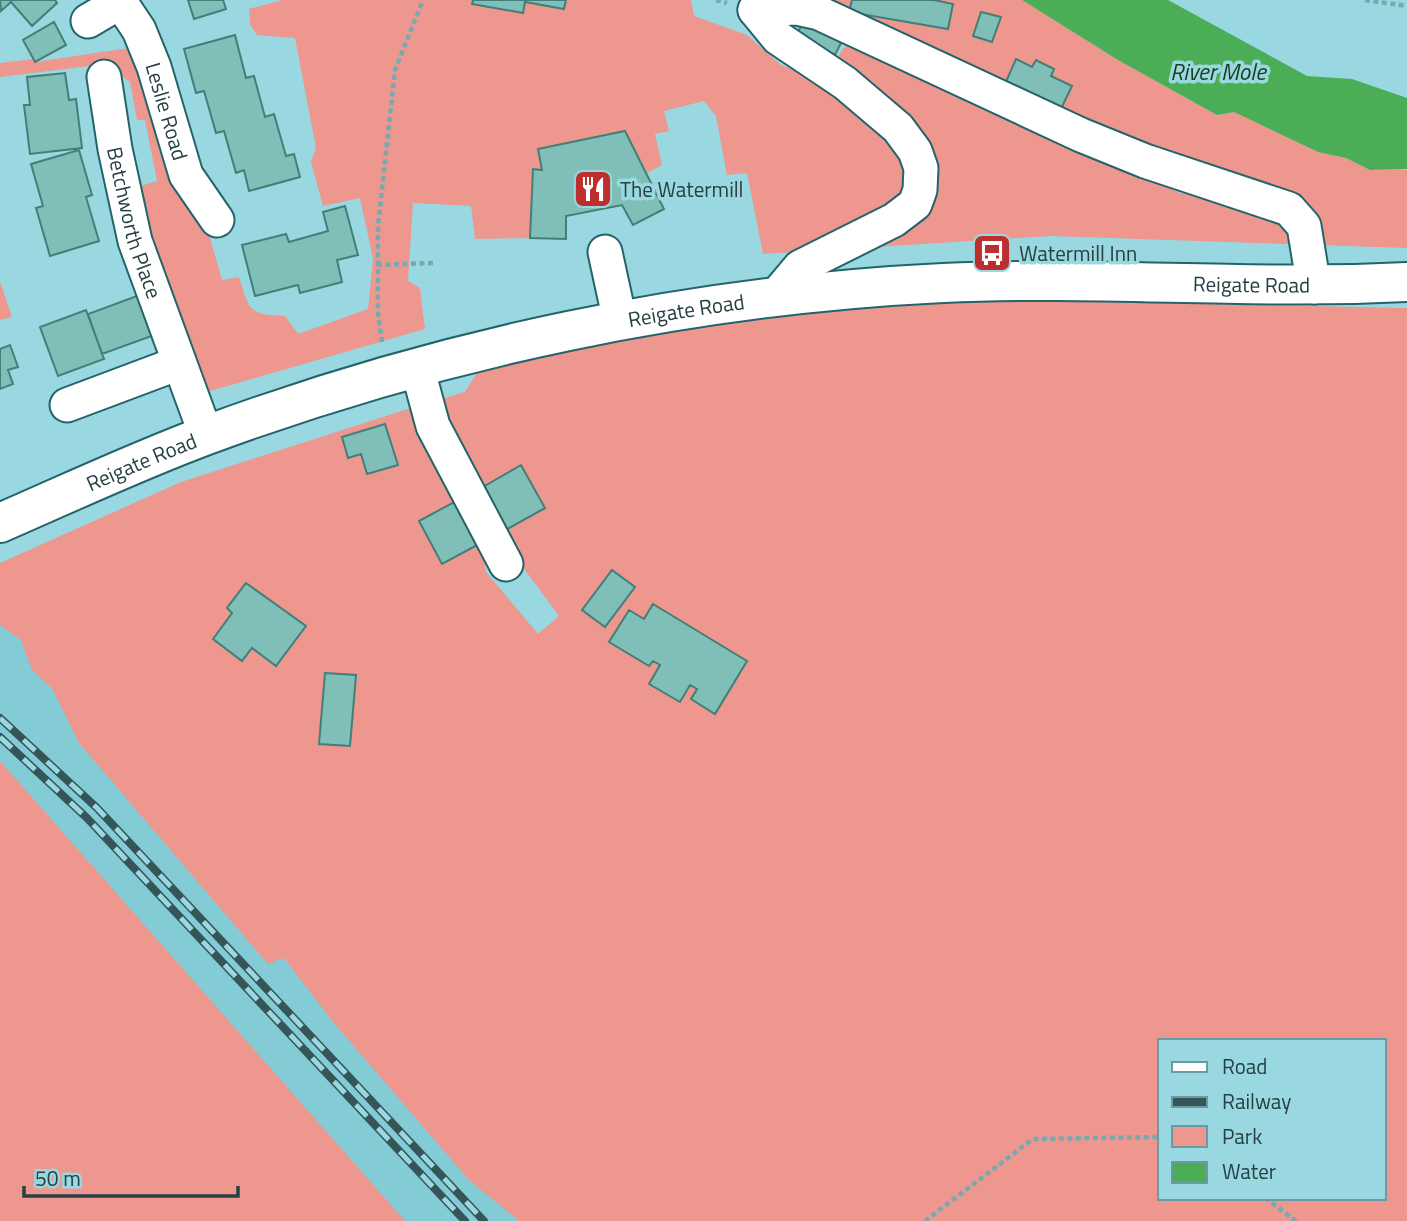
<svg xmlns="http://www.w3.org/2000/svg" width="1407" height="1221" font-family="'Titillium Web',sans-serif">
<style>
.built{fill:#83ccd5}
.green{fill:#ed978f;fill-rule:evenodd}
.water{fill:#4cad57}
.building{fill:#80bfb7;stroke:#417f78;stroke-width:2}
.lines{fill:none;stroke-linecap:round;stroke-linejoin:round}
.minor-casing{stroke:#23646b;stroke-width:37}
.major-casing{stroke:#23646b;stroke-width:42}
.path{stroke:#76aab0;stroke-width:4.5;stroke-dasharray:5 3.5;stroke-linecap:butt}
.minor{stroke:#fff;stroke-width:33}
.major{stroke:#fff;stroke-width:38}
.rail-casing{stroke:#365558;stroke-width:8}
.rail{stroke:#99d8e0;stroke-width:5;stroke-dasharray:16;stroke-linecap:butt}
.labels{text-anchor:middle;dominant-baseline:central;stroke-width:7;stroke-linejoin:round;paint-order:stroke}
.street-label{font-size:21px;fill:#264043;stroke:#99d8e0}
.poi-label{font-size:21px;fill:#264043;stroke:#99d8e0;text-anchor:start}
.water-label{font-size:23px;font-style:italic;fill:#183e1c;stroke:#99d8e0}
</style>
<rect width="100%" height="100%" fill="#99d8e0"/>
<path class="built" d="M0 625 21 640 537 1221H290L0 850Z"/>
<path class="green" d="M282 0H691L694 16 747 35 781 65 821 80 849 41 1182 194V190L820 0H1022L1118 60 1217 115 1234 112 1318 152 1346 158 1370 170H1407V248L1051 236 763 254 747 173 727 175 716 116 704 101 664 111 669 131 655 134 662 165 647 173 625 131 542 170 533 169 530 238 475 239 471 206 413 203 408 281 420 288 425 329 203 393 134 188 157 181 145 120H137L130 82 106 64 0 77V63L34 59 36 62 128 48 138 59 203 213 222 280 239 277C249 310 249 315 285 316L298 334 368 309 373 259 360 198 323 206 311 162 316 148 295 38 257 35 250 24 249 9Z
M0 282 12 317 0 320Z
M958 299 1407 308V1221H519L469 1180 333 1022 284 958 268 964 79 743 52 688 32 670 21 640 0 625V563L181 482 417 406 481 543 486 572 538 634 559 616 508 547 434 401 465 392 484 361 704 321ZM1160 1041H1384V1198H1160Z
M0 761 405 1221H0Z"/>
<path class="water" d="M1022 0H1168L1307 76 1352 79 1407 98V169L1370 170 1346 158 1318 152 1234 112 1217 115 1118 60Z"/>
<path class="building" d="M0 0H55L57 3 32 26 11 2 1 11Z
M188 0H223L226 9 194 19Z
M473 0H566L564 9 525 2 523 13 472 4Z
M852 0H934L953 4 948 29 849 12Z
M981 12 1001 17 992 42 973 36Z
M805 18 844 37 835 55 796 36Z
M54 22 66 45 35 62 23 40Z
M235 35 246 78 254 76 265 117 274 114 286 156 294 154 300 177 249 191 244 170 236 173 224 131 216 133 204 91 196 93 184 49Z
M1016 59 1032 67 1036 60 1054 69 1051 76 1072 86 1059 113 1004 86Z
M65 73 69 100 76 99 82 148 30 154 24 105H30L27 77Z
M625 131 664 209 633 225 622 205 566 216V239L530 238 533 169 542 170 538 149Z
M79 150 92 195 86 197 99 241 50 256 36 208 43 206 31 164Z
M345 206 358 255 337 260 342 282 300 293 298 285 255 296 242 245 286 234 289 242 328 231 323 212Z
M145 293 160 333 102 354 88 314Z
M86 310 104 359 58 376 40 327Z
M10 345 18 367 8 370 13 384 0 389V349Z
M385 424 398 465 367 474 361 454 348 458 342 437Z
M521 465 545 508 500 533 476 491Z
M458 500 481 543 442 564 419 521Z
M612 570 635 587 605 627 582 610Z
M246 583 306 626 276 666 252 648 242 661 213 639 232 613 227 608Z
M653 604 747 661 715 714 691 699 697 689 690 685 680 702 649 684 660 665 653 661 649 666 609 642 629 610 644 619Z
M325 673 356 675 350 746 319 744Z"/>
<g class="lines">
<g class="minor-casing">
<g id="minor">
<path id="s1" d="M119 0 139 30 154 67 186 175 217 220"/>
<path d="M755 10 796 8 819 13 1081 135 1145 161 1289 209 1304 226 1314 287"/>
<path d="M755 10 778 38 845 83 898 128 915 151 921 168 920 190 915 204 894 220 800 267 773 299"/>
<path d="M88 21 120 2"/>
<path id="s2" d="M104 77 115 149 135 241 206 435"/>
<path d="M605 252 620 321"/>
<path d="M417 367 433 426 506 564"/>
<path d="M67 405 179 363"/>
</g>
</g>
<g class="major-casing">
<g id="major">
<path id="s3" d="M0 523C69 493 137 461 207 435 442 348 692 295 943 283 1098 276 1252 290 1407 282"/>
</g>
</g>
<path class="path" d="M716 0 727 3
M1365 0 1407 6
M377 265 433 263
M382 342 378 313V226L395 70 423 0
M1265 1198 1296 1221
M925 1221 1033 1139 1160 1137"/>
<use href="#minor" class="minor"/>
<use href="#major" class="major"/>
<g class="rail-casing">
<path id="rail" d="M0 718 97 808 484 1221
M0 737 87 818 465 1221"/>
</g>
<use href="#rail" class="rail"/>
</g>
<defs>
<g id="restaurant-square" transform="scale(2.0125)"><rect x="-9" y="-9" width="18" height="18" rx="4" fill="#bd2e2f" stroke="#99d8e0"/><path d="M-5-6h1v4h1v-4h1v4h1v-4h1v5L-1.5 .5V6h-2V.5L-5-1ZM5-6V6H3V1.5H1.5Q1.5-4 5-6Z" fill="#fff"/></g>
<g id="bus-square" transform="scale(2.0125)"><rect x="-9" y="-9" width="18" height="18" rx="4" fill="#bd2e2f" stroke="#99d8e0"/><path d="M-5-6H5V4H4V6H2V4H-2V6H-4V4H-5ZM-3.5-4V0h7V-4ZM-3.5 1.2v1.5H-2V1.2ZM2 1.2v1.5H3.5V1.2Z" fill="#fff"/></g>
</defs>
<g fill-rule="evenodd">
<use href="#restaurant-square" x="593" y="189"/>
<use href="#bus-square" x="992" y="253"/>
</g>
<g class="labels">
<g class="street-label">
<text stroke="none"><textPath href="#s1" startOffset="122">Leslie Road</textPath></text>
<text stroke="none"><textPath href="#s2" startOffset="149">Betchworth Place</textPath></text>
<text stroke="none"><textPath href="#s3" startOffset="1288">Reigate Road</textPath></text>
<text stroke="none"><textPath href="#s3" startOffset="721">Reigate Road</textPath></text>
<text stroke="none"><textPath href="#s3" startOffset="154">Reigate Road</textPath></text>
</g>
<g class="poi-label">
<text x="620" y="189">The Watermill</text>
<text x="1019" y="253">Watermill Inn</text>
</g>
<g class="water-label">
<text x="1218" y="71">River Mole</text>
</g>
</g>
<rect x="1158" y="1039" width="228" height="161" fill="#99d8e0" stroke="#6b9ba1" stroke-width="2"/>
<rect x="1172" y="1062" width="35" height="10" fill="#ffffff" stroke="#6b9ba1" stroke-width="2"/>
<text x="1222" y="1074" font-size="21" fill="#264043">Road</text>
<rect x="1172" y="1097" width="35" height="10" fill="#365558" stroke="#6b9ba1" stroke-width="2"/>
<text x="1222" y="1109" font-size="21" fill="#264043">Railway</text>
<rect x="1172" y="1126" width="35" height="21" fill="#ed978f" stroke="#6b9ba1" stroke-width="2"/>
<text x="1222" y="1144" font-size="21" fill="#264043">Park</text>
<rect x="1172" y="1162" width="35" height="21" fill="#4cad57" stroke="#6b9ba1" stroke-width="2"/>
<text x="1222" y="1179" font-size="21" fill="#264043">Water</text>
<path d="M24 1186v10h214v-10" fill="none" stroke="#264043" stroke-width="3.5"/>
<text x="35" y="1186" font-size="21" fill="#264043" stroke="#99d8e0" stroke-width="5" paint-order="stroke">50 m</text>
</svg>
